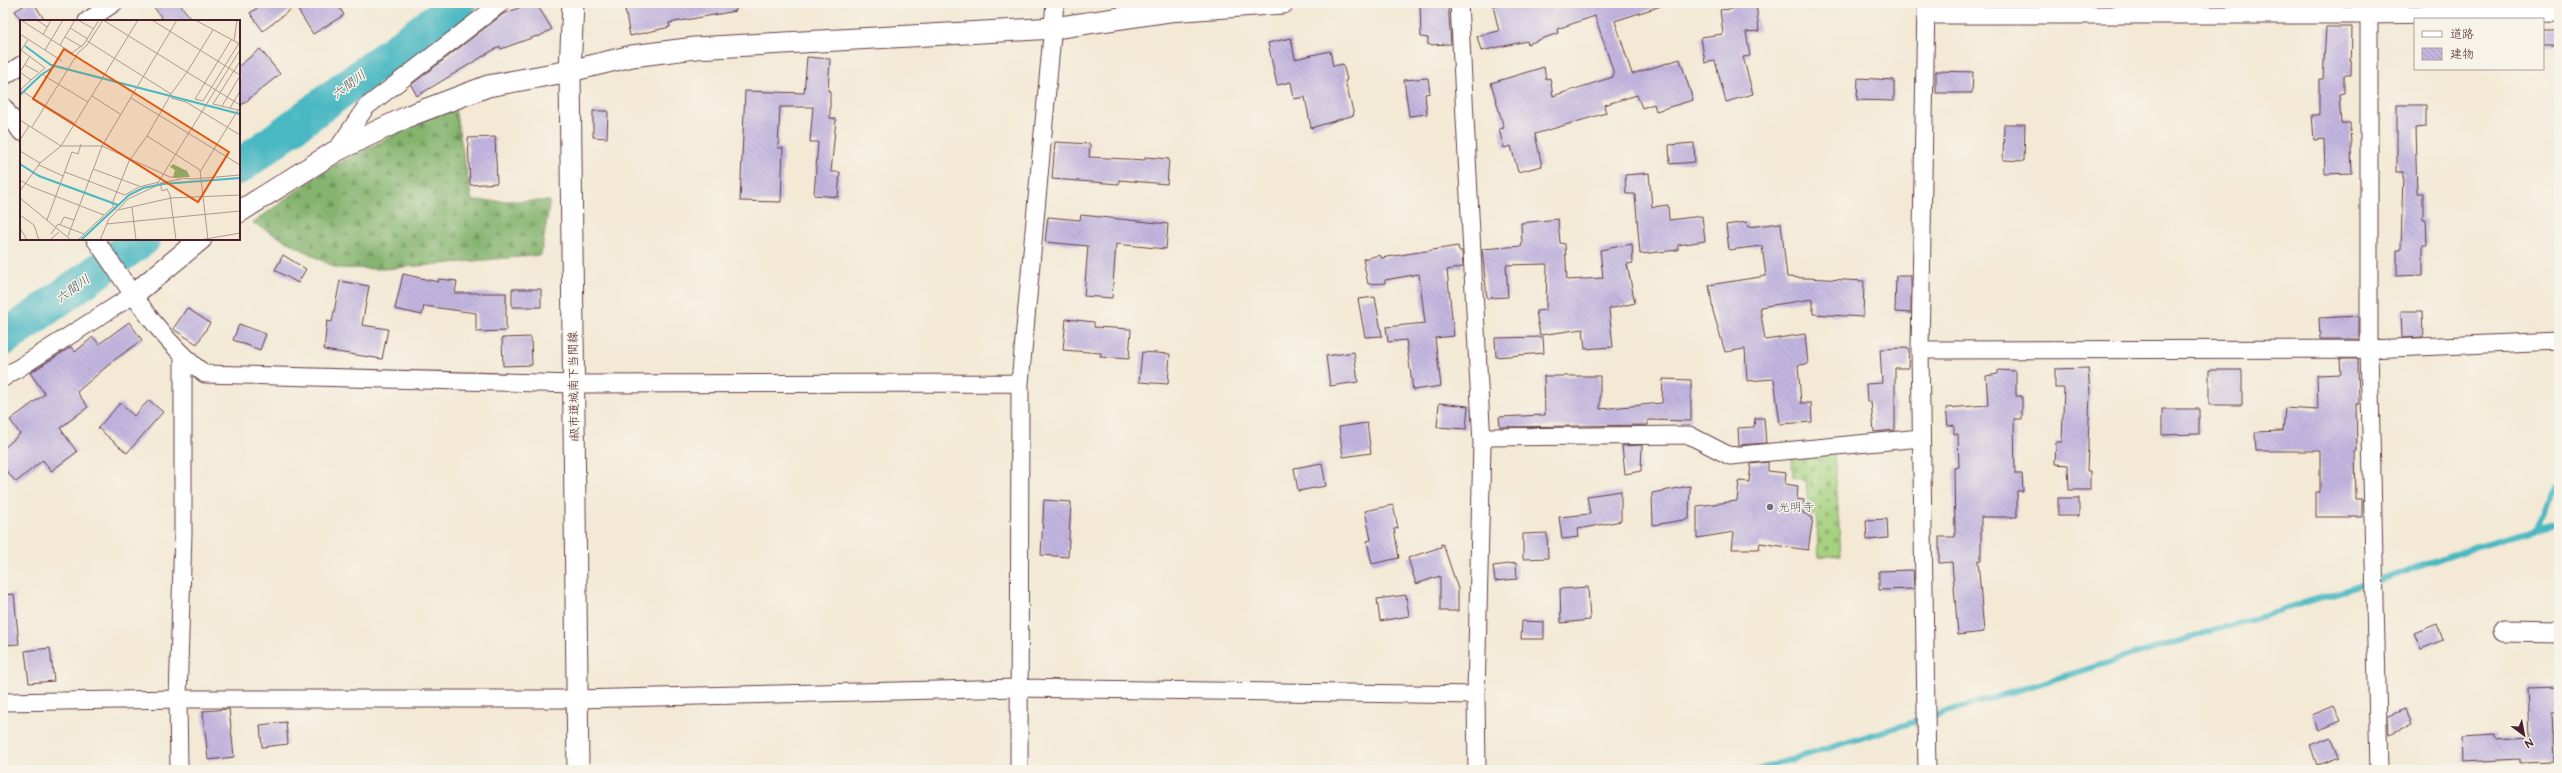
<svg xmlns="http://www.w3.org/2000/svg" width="2562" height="773" font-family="'Architects Daughter','Klee One',sans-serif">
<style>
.forest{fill:url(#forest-firs);stroke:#676a4c}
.cemetery{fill:url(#cemetery-stones);stroke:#787855}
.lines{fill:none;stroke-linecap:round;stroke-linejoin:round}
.stream{stroke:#49b8c2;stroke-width:6}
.river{stroke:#49b8c2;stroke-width:35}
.building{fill:url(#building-back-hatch)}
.minor-casing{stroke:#633d44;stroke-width:19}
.tertiary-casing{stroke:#633d44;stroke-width:23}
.minor{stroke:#fff;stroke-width:17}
.tertiary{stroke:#fff;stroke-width:21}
.worship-dot{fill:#6b7280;stroke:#f7f3e8;stroke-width:1.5}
.labels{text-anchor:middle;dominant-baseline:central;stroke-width:3;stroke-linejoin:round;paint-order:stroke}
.street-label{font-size:12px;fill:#4a1f2b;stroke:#f7f3e8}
.worship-label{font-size:12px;fill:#5b616d;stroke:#f7f3e8;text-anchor:start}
.water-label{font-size:13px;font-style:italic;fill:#4a5560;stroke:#f7f3e8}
.inset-river{fill:none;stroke:#49b8c2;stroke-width:2}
.inset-road{fill:none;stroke:#af9891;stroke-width:1}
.view{fill:#e0560e;fill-opacity:0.15;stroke:#e0560e;stroke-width:2}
.inset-edge{fill:none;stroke:#4a1f2b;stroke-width:2}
</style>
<defs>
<pattern id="forest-firs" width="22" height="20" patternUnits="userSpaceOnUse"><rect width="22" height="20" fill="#84b46e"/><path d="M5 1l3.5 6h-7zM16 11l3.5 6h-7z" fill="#6e925b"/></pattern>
<pattern id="cemetery-stones" width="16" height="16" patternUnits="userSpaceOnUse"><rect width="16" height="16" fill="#a5d27f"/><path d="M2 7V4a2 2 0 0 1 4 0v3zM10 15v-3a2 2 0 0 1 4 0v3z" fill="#90b46e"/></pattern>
<pattern id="building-back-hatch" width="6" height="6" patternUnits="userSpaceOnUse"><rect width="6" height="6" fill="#c2b5e0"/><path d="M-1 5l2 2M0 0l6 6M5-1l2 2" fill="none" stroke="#a89bc0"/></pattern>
</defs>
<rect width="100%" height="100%" fill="#f7f3e8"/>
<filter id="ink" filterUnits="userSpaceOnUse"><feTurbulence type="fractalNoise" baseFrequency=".025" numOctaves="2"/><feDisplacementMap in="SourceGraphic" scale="8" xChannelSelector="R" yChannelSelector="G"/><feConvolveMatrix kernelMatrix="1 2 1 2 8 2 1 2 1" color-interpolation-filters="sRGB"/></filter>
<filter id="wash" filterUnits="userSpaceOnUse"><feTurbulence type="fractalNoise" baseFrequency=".012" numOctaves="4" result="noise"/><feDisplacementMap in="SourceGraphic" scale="16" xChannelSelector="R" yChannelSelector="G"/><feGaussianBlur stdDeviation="0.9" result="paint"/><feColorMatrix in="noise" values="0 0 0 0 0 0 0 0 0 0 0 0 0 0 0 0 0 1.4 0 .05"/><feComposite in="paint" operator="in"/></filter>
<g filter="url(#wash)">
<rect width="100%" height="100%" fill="#f3e9d5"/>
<path class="forest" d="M454 104 472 201H550L541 255 384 269 336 268 253 223 324 171Z"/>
<path class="cemetery" d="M1834 449 1841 555 1819 557 1816 515H1809L1806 481 1793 477 1791 451Z"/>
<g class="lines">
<path class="stream" d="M2536 529 2559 488
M1757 770 2395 575 2473 547 2559 523"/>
<path class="river" d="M239 167 459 3
M3 339 143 239"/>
</g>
<g id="blocks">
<path class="building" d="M28 3H34L45 21H22L15 11Z
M151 3H179L193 21H164Z
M264 3H299L263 31 250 13Z
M308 3H337L344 15 313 34 298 10Z
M516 3H536L552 29 538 37 537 36 501 49 500 46 417 96 411 85 503 14 519 8Z
M651 3H736V11L669 23 670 27 630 36 625 9Z
M1420 3H1448L1451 44 1428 45V38L1421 37Z
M1504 3H1661V6L1615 21 1632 74 1680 59 1693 100 1656 111 1654 104 1642 108 1637 95 1604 105 1606 113 1535 134 1542 166 1518 172 1511 146 1504 148 1499 129 1504 128 1491 83 1544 67 1546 79 1550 78 1553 96 1613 77V70L1595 16 1557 29 1558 33 1528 44 1527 41 1481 51 1477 36 1499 31 1493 6Z
M1731 3H1756L1759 31 1746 32 1750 56 1743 57 1753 94 1726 102 1715 61 1705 63 1701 37 1723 34 1720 10 1732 9Z
M2326 27H2352L2351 75H2344V93L2339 94 2341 123H2350L2352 173 2325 174 2324 139 2314 140 2312 115H2319V79H2323Z
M2543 30H2559V46H2543Z
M1291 38 1295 59 1330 51 1333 66 1343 64 1347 80 1345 81 1354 115 1311 128 1305 97 1294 99 1291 82 1277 85 1268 43Z
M260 49 280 74 239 107V66Z
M807 57 830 59 828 91H830V118L836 119 831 172H840L838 197 814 195 818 142H810L813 107H780L778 148H783L781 202 740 201 745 91 804 93Z
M1936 71 1973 72 1972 93H1936Z
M1428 78 1430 93 1425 94 1427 114 1409 116 1404 80Z
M1858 78 1894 80V101L1857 100Z
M2397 105H2426V127L2415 128 2417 193H2423V219H2426L2427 245H2423V275L2397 276V250H2401L2403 172H2397Z
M593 111H608L607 138 593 137Z
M2004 124H2025L2024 161 2003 160Z
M495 137 497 183 470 185 468 138Z
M1055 142 1090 144 1089 157 1145 160V157L1169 159 1167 184 1119 180V184L1052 179Z
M1694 143 1695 162 1670 164 1669 145Z
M1649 173 1652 207 1668 205 1669 220 1702 216 1705 241 1678 245V250L1640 254 1635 194H1626L1625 175Z
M1081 215 1168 224 1166 249 1116 244 1112 298 1084 296 1088 246 1045 242 1048 217 1080 220Z
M1558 219 1560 243 1565 244 1567 280 1603 278 1600 250 1632 244 1633 263 1627 264 1635 303 1609 309 1613 347 1585 349 1583 329 1540 335 1536 311 1546 310 1547 264 1506 265 1508 297 1487 298 1482 249 1522 246 1521 223Z
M1747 222 1748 227 1781 223 1787 277 1864 281 1863 317 1813 314V299L1760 307 1765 340 1805 334 1808 364 1798 365 1801 403H1811L1812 422 1780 424 1774 379 1747 381 1745 349 1725 352 1713 311 1709 285 1766 276 1762 246 1729 250 1726 225Z
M1458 246 1459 251H1462L1463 267 1447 270 1454 336 1435 338 1441 386 1413 390 1406 340 1388 342 1386 327 1425 323 1419 274 1385 280V283L1368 284 1363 259 1380 255 1381 258Z
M283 255 306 269 298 283 275 270Z
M403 274 438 282 439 279 457 281 455 293H506V331L476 332V313L424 306 422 315 395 309Z
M1896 276H1911V313L1895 312Z
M340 281 369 286 362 325 388 329 382 359 324 350 327 321 332 322Z
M512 289H541V307H512Z
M1375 297 1382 336 1365 337 1358 299Z
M187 308 210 323 197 344 173 329Z
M2401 311H2422L2423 337 2402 338Z
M2359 316V339H2320L2319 318Z
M1066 319 1094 322V327L1131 329 1129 359 1100 357 1101 353 1063 350Z
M129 322 142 340 113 361 77 392 88 407 60 428 77 452 51 471 43 460 16 482 3 467V449L20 434 10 420 45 394 30 373 71 347 75 352 93 337 99 344Z
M239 324 266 334 260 350 233 340Z
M531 337 532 365 503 366 502 338Z
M1543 337 1544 353 1496 357 1495 338Z
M1909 348 1908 368H1895V430L1874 432 1871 402H1867L1866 384 1882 383 1880 349Z
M1142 352 1170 354 1168 384 1139 382Z
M1354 352 1358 382 1330 386 1326 356Z
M2340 359H2358L2359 404H2356L2357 451 2355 452 2356 499H2362V517H2316V492H2320V451H2256L2255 432 2283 431 2285 408 2318 410 2317 375 2341 374Z
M2088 368 2090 394 2087 471H2090V490H2069L2068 465 2055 464 2056 442H2062L2064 388H2055V369Z
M1998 370 2016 371V396H2022V419H2014L2015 474H2022L2023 491H2017V517H1981V560H1978L1984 632 1958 635 1952 562 1939 563V537H1955L1954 468 1959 467 1958 434H1954V425L1948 426 1946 408 1988 405 1986 376 1998 374Z
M2209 370H2242V405H2209Z
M1544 376H1600V409L1662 403 1663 379 1691 380V421L1648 420V425L1500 427 1499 417 1545 415Z
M149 400 163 412 127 453 98 428 120 403 134 416Z
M1439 403 1468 406 1466 429 1437 427Z
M2162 409H2199V434L2162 435Z
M1755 418H1764L1766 443 1739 445 1738 428 1754 427Z
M1367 423 1371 453 1343 457 1339 427Z
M1642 445 1641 471 1625 474 1622 446Z
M1768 462V471L1786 473 1785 484 1798 486 1797 499 1804 500 1803 513 1813 518 1808 550 1760 543 1759 549H1732L1734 532 1697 538V506L1737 501 1739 481 1749 482 1751 464Z
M1322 463 1326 486 1298 491 1294 468Z
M1690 486 1689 519 1653 525 1652 493Z
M1621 491V521L1578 529 1579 537 1562 539 1559 517 1590 514 1587 496Z
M2058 498H2079V516H2058Z
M1044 500 1071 502 1068 557 1041 555Z
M1393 505 1398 528 1394 529 1399 558 1372 564 1367 541 1371 540 1365 511Z
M1887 519 1888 538 1867 540 1866 520Z
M1547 533 1548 558 1523 559V534Z
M1441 544H1443L1458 589V611H1440V576L1416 584 1408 558 1441 547Z
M1516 563 1517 579 1495 581 1493 566Z
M1913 570 1914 589 1879 590V571Z
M1588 587 1590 620 1561 623 1560 589Z
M14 594 19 644 3 645V595Z
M1406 595 1409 616 1380 621 1377 599Z
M1522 621 1544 622V639H1521Z
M2437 624 2443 640 2421 649 2414 633Z
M50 648 54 681 29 683 25 651Z
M2559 687V712H2552L2554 762 2520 763V759L2463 762 2462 737 2496 735V739L2529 737 2527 688Z
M2334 706 2341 721 2318 730 2312 715Z
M229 709 234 757 208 760 203 711Z
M2405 709 2411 725 2389 734 2388 716Z
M286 722 288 744 262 747 260 725Z
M2331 737 2339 757 2317 765 2310 745Z"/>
</g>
</g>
<g filter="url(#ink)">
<use href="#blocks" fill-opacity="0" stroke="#633d44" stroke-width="1"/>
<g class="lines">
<g class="minor-casing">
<path id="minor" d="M1459 3 1482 444 1476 695 1477 770
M1926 3 1920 350 1927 770
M2369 3V349L2379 770
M1926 15H2369L2559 12
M87 21 114 3
M3 77 21 65
M3 106 21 132
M336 151 366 107 501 3
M95 239C128 286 159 340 205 374L575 384 1020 383
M1920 350 2369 349 2559 341
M3 378 133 295
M1482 444 1488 437 1689 435 1730 456 1921 438
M3 702 178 699H577L1018 688 1476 695
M179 770 178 699 183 533V358
M1019 770 1020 383 1055 3"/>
</g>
<g class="tertiary-casing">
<path id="tertiary" d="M573 3 570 71 578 770
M239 212 336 151 411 115 488 86 570 71 632 56 695 48 1054 28 1169 11 1283 3
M133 295 201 239
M2504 631 2559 632"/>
</g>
<use href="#minor" class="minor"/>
<use href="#tertiary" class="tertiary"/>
</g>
</g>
<circle class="worship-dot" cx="1770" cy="507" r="4"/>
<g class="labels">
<g class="street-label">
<text transform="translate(574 386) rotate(-91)">1級市道城南下当間線</text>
</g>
<g class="worship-label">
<text x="1778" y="507">光明寺</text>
</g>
<g class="water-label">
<text transform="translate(349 85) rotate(-37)">六間川</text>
<text transform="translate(73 289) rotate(-36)">六間川</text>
</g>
</g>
<g transform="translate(20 20)">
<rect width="220" height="220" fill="#f3e9d5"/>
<path d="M153 144 167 151 170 157H153L155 150 150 147Z" fill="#84b46e"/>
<path class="inset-river" d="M5 26 31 45 220 94M0 75 21 55 35 46M0 144 19 156 98 185M61 220 109 175 123 168 143 164 220 158"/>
<path class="inset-road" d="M1 0 52 33 64 24 79 0M17 0 27 7M58 0 74 9M83 0 167 52 151 74M132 0 220 55M175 0 220 24M50 8 68 19M193 10 167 52 220 85M0 14 42 41M23 15 31 0M45 17 62 27M211 20 175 79 183 81 219 23M67 21 151 74 127 116 109 141 92 184 96 190M214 21 217 0M40 25 55 0M25 30 43 0M0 32 8 20M220 41 193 84 218 90 220 88M5 45 18 52M0 52 11 60 25 48 1 30M0 52 10 36M23 55 68 82M0 70 54 103M0 70 11 60M72 76 100 94M111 78 220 145M151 78 166 82 220 115M202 86 220 56M210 88 220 71M0 100 41 126H82L150 157 173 159 220 155M12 107 58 33 67 25 83 0M127 116 180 150 188 220M0 120 9 106M0 131 20 143M19 145 43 156M73 149 119 166M45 152 105 175 119 167 139 162M180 152 218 90M0 160 12 167 84 195M0 171 20 143 41 126 118 0M0 178 51 220M112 187 116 220M98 190 151 178 220 175M0 195 14 205 19 220M27 200 52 132 58 134 61 124M86 204 220 191M40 205 44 197 54 200M0 208 7 220M31 214 38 204 64 214 58 220M64 214 93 187M48 216 82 126 157 0M30 220 39 212M80 220 89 199 108 179 136 166 220 30M156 220 150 175 147 169 142 171 140 163 161 159M180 220 220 213"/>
<path class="view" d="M44 29 209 132 178 182 13 79Z"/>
<rect width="220" height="220" class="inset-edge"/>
</g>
<rect width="2562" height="773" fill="none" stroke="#f7f3e8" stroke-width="16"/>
<rect x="2414" y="18" width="130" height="52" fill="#f7f3e8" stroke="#b29e9c"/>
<rect x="2422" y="31" width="20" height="6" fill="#ffffff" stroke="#b29e9c"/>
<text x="2450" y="38" font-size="12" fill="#4a1f2b">道路</text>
<rect x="2422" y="48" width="20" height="12" fill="url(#building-back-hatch)" stroke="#b29e9c"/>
<text x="2450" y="58" font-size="12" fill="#4a1f2b">建物</text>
<g transform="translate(2524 735) rotate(148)" stroke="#f7f3e8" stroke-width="3" paint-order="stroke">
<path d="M0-3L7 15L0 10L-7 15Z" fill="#4a1f2b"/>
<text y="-6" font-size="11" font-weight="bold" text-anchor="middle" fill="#4a1f2b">N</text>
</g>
</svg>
